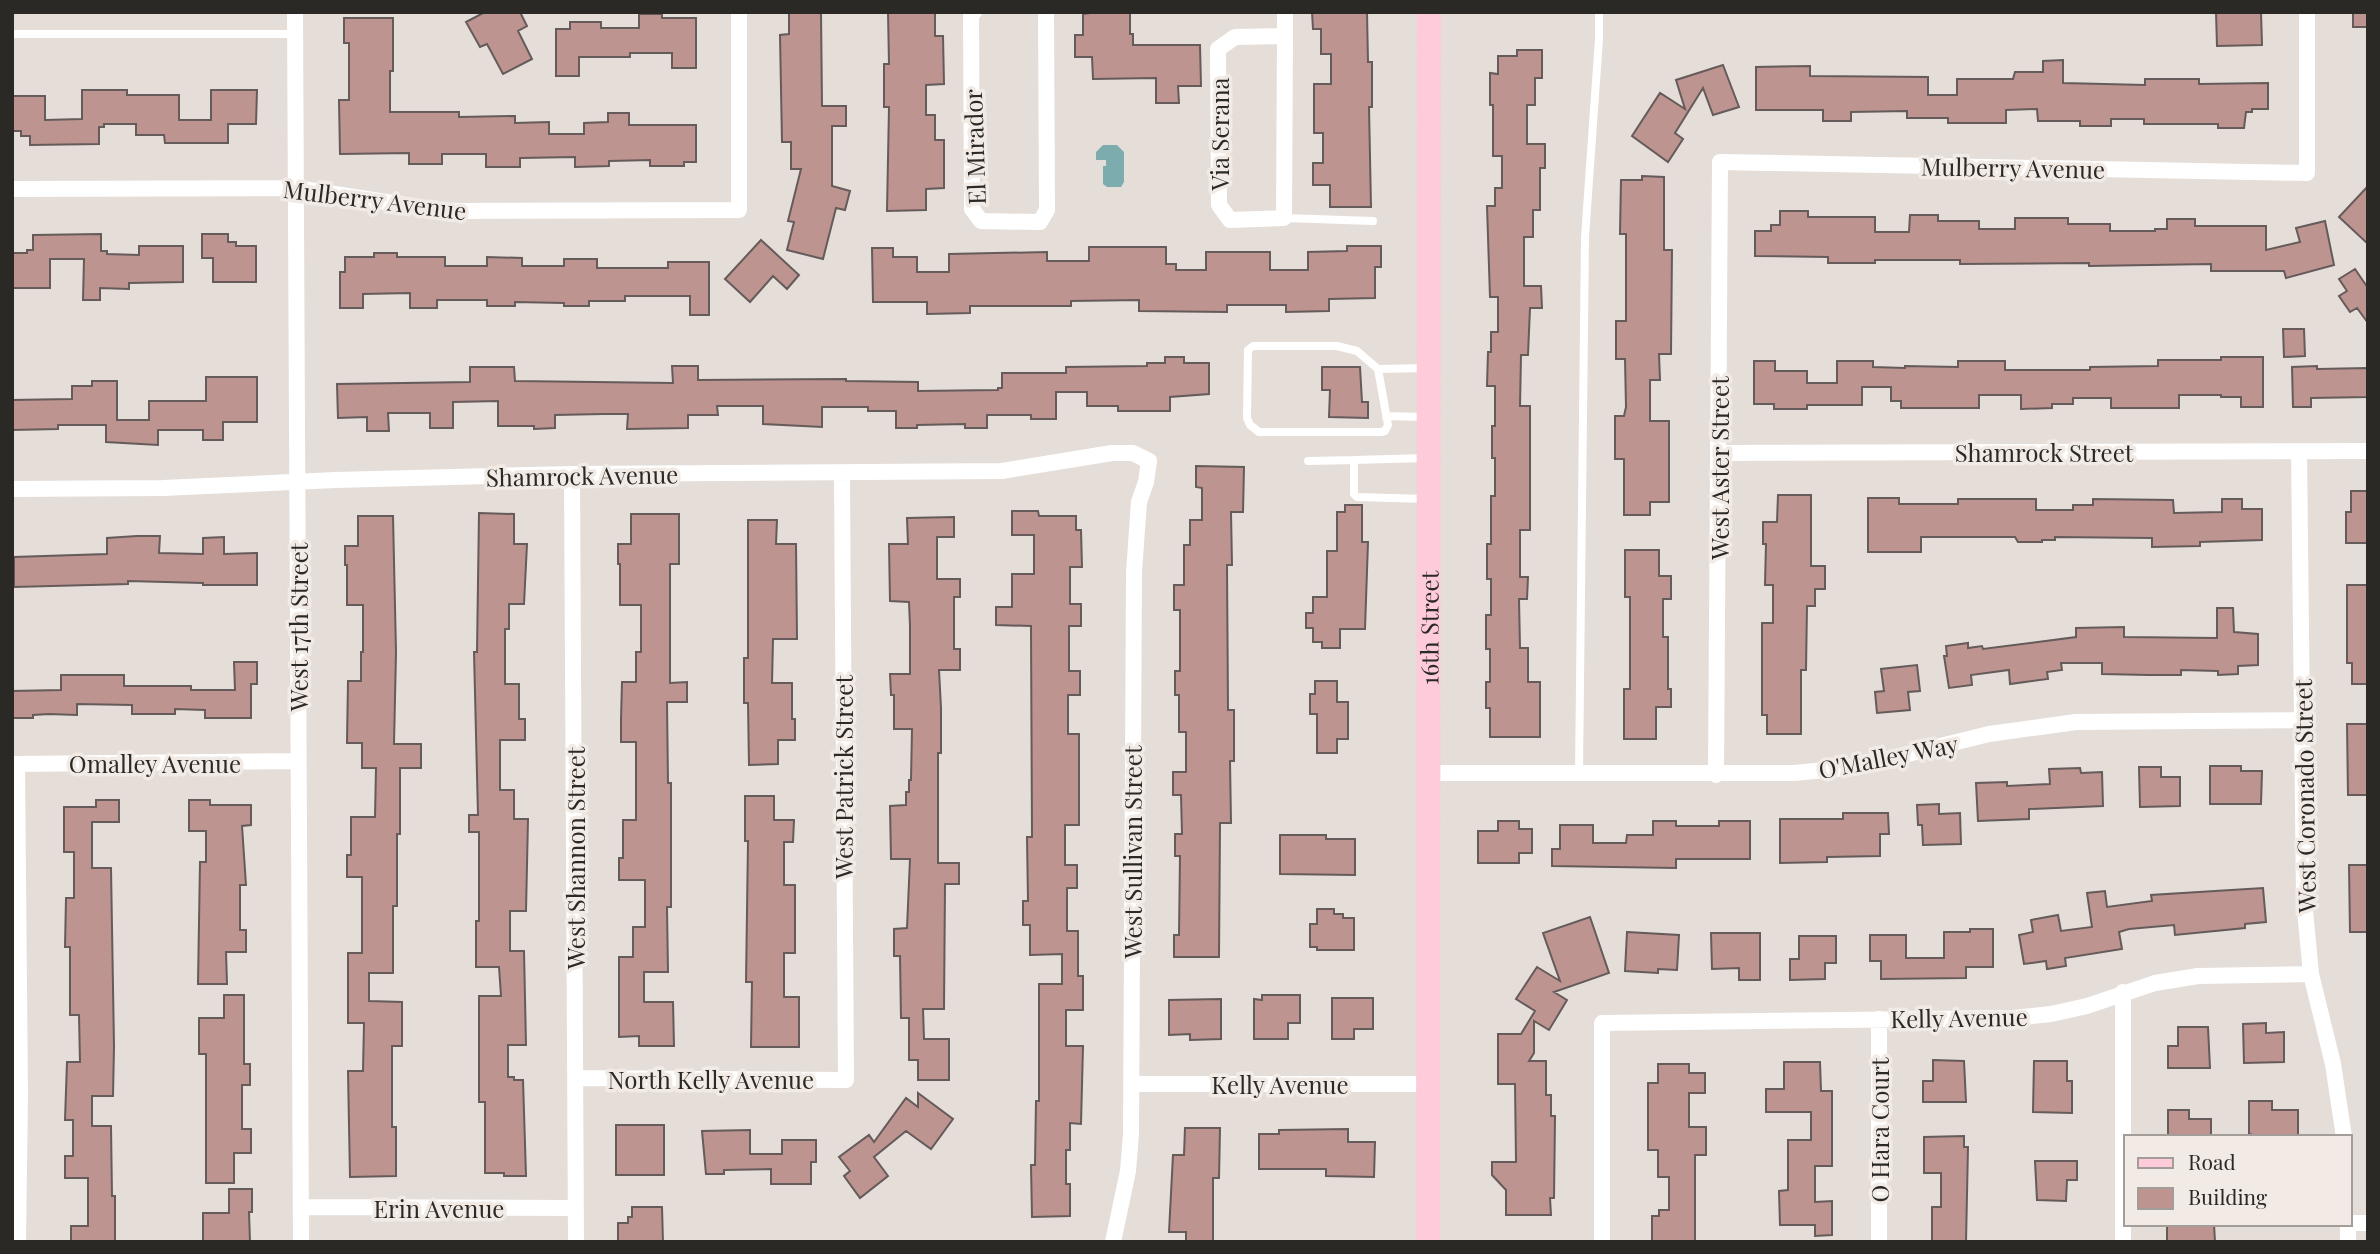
<svg xmlns="http://www.w3.org/2000/svg" width="2380" height="1254" font-family="'Playfair Display',serif">
<style>
.water{fill:#7dacae}
.building{fill:#be9491;stroke:#645b5a;stroke-width:2}
.lines{fill:none;stroke-linecap:round;stroke-linejoin:round}
.service{stroke:#fff;stroke-width:8}
.minor{stroke:#fff;stroke-width:16}
.primary{stroke:#fdcbd9;stroke-width:24}
.labels{text-anchor:middle;dominant-baseline:central;stroke-width:7;stroke-linejoin:round;paint-order:stroke}
.street-label{font-size:24px;fill:#2b2926;stroke:#f2eae4}
</style>
<rect width="100%" height="100%" fill="#e5ddd7"/>
<path class="water" d="M1103 145H1117L1124 152V182L1121 187H1107L1103 184V166H1106V160H1096V152Z"/>
<path class="building" d="M485 12H520L527 26 518 31 532 59 503 74 487 44 480 47 466 22Z
M789 12H821L822 106H846V126H832V186L850 191 845 210 836 208 823 259 787 250 794 222 788 221 801 169H791V142H782L780 35 789 34Z
M888 12H935V36H943L944 84 926 85V115H935V140H944V188L926 189V210L887 211 889 107H884V64H889Z
M1098 12H1130V34H1133V45H1200L1201 86H1178L1179 103H1156V78L1093 79 1092 57H1075V35H1083V14Z
M1312 12H1367L1368 62H1372V107H1369L1371 207H1330V185H1313V163H1323V133H1314V84H1331V54H1321V29H1313Z
M2216 12H2261L2262 45 2217 46Z
M2353 12H2368V27H2353Z
M639 14H662V18H696V68H672V53H630V57H579V76H556V29H570V22H601V28H639Z
M344 18H393V71H390V112H459V117L515 116V123L549 122V134H584V123L608 122V113H629V125H696V162H684V166H650V160L609 161V166L575 167V157L520 158V167H486V154H442V164H409V153L340 154 339 100H349V43H344Z
M1517 50H1542V78H1535V105H1527V144H1545V168H1540V210H1533V237H1524V286H1541L1542 308H1530L1528 355H1521L1520 406H1530V530H1520V577H1528L1527 599H1519L1520 648H1528V682H1540V737H1490V708H1486V682H1490V649H1486V615H1491V579H1487V544H1491V496H1495V458H1492V426H1495V386H1487L1488 352H1491V332H1498V297H1490L1487 206H1495V188H1502V156H1493V105H1490V73L1498 74V56H1517Z
M2063 60V83L2145 85V79H2199V84L2268 83V109H2252V112H2246L2244 128H2218V124H2144V119H2111V126H2080V121H2038L2037 109 2006 110V123H1948V118H1907V111L1851 112V121H1823V110H1756V67L1810 66V76L1928 77V95H1957V79H2013L2015 72H2043V61Z
M1723 65 1739 107 1713 115 1703 88 1675 133 1683 139 1668 162 1632 136 1660 93 1685 109 1676 80Z
M82 90H127V95H179V120H211V90H257L256 124H228V143H165L164 135H136V124H104V127H99V144L30 145V136H21V131H12V96H45V120L82 119Z
M1642 176 1664 177V250H1672L1671 354H1659L1660 380H1650V421H1669V502H1650V515H1624V459H1615V416H1624L1626 407 1625 359H1616V321H1626V234H1620L1621 180H1642Z
M2368 186V244L2339 217Z
M1780 211H1808V217H1875V232H1909L1910 215H1938V221H1979V229H2015V218H2068V224H2110V231H2155V229H2167V219H2195V226H2266V250L2300 242 2296 228 2325 221 2334 265 2286 278 2284 271H2211V264L2089 266V263L1960 264V260H1875V263H1828V257L1755 256V231H1771V225H1780Z
M101 234V251H107V254L139 255V246H183V282L129 283V289L100 288V300H83L84 259H50V288H12V253H27V250H33V235Z
M202 234H228V242H236V246H256V282H213V258H202Z
M761 240 799 275 787 289 773 276 750 302 725 279Z
M1347 246H1381V267H1375V298L1329 299V311L1286 312V305H1227V312L1139 311V300L1071 301V306H970V313L927 314V302H873L872 248H893V257H917V272H949V254L1047 252V261H1089V247H1166V264H1176V270H1206V252H1270V270H1308V252L1347 251Z
M374 253H397V257H445V266H487V257L522 258V266H564V259H597V268H668V262H709V315H690V296H625V301H589V306H564V303L515 302V306H487V300H437V308H410V293L363 294V308H340V272H345V257H374Z
M2355 269 2368 288V323L2357 308 2350 312 2339 296 2347 291 2339 279Z
M2283 329H2304L2305 356 2284 357Z
M1165 357H1184V363H1209V394L1170 397V411H1118V406H1087V392H1056V419H1031V415H987V428H965V424L917 425V428H896V411H868V407H822V427L763 424V406H717L718 415H688V428L627 429 628 414H603L555 415V428L534 429V426H498V401L453 402V428H430V413H388L389 431H367V417L338 418 337 384 470 382V367H514L515 381 673 383 672 366H698V380L846 379V381L918 382V391L998 390V388H1002V373H1066V367L1147 366V363H1165Z
M2221 357H2263V407H2241V397H2221V395H2179V408H2111V398H2073V404H2052V408L2021 409V395H1979V408H1901V401H1891V387H1862V405H1807V409H1774V404H1754V361H1775V371H1807V383H1837V361H1873V367L1905 368V366L1958 367V361H2005V370H2090V367L2158 366V360H2221Z
M2317 366V369L2368 368V397L2311 398V407H2293L2292 367Z
M1322 367H1360L1362 402H1368V418L1329 417 1330 390H1322Z
M206 377H257V422H223V440H203V430H158V445L106 442V425H58V429L12 430V400L72 399V386H92V381H117V420H149V401H206Z
M1196 466 1244 467 1243 512H1231L1232 565H1227L1228 710H1234V761H1230L1231 823H1220L1219 957H1174V935H1179L1180 856H1175V834H1182L1181 795H1173V772H1186V732H1179V695H1175V671H1180V610H1174V585H1184V545H1190V520H1202V488L1196 487Z
M2351 491H2368V543H2346V512H2351Z
M1778 495H1811V566H1825V589H1815V606H1807L1806 670H1801V734H1767V715H1762V623H1773V585H1765L1766 544H1763V522H1777Z
M1868 498H1899V504H1958V499H2036V510H2073V505H2093V499L2173 500 2174 513 2222 512V499H2242V509H2262V540L2200 542V546L2152 547V538L2055 537V540H2042V542H2018L2015 537H1921V552H1868Z
M1345 505H1362V542H1368L1365 629H1340V648H1322V642H1313V628H1306V613H1313V597H1327V551H1337V512H1345Z
M1012 511H1038L1039 516H1076V530H1081L1082 567H1070V604H1081V626H1069V671H1080V695H1068V734H1079V825H1065V865H1077V888H1067V931H1078V976H1083V1010H1066V1046H1083L1081 1124 1070 1123V1150H1066V1184H1070V1216L1032 1217 1031 1165H1035L1036 1101H1039V984H1062V954L1030 955V925H1023V901H1028L1027 837H1032L1031 626 996 625V607H1012V574H1034V535H1012Z
M479 513 514 514V544H527L524 604H509V629H505V684H519V719H525V740H500V790H514V819H528L526 911H510V951H524L526 1045H508V1077H514V1080H523L526 1176H504V1173H485V1102H479V996H501L499 967H476V921H479V832H469V815H478L474 652H477Z
M631 514H679V564H670V683L687 682V702H667L668 783H671V907H667L668 972H644V1002H673L674 1046H639V1036L619 1037V957H633V927H645V880H619V858H623V820H636V742H621V720L622 682H636V652H641V605H620V564H618V544H631Z
M358 516H393L396 652 394 744H421V768H400V834H397V906H393V973H369V1001L402 1002V1046H392V1127H396V1176L350 1177 348 1071H363L364 1023H348V953H362V877H347V855H351V817H375L376 768H362V743H347L348 681H361V652H363V605H347V565H345V546H358Z
M954 517V537H937V579H960V597H954V649H960V670H939L941 708V753H938V863H959V884H945L944 1009H923L924 1039H949V1080H918V1060H909V1018H901L900 956H894V929L907 928 910 859H891L890 806 906 805V792H909V780H911L912 729H894V695H891L890 674H910V626L909 602 890 601 889 544H908L907 518Z
M748 520H777L776 544H796L797 639H773L772 683H792V719H795V740H778V764L749 765 748 703H744V658H748Z
M137 536H160L159 553 203 554V538L224 537V554L257 553V585H203V583L128 581V584L14 587V557L107 554V538Z
M1625 550H1659V576H1671V599H1663V637H1668V689H1671V707H1656V739H1624V689H1630V597H1625Z
M2347 585H2368V684H2352V663H2347Z
M2217 608H2233L2234 632 2258 634V665L2238 666V674L2218 675V671L2181 670V675H2149L2102 674V663H2061L2062 670 2047 672 2048 679 2010 684 2009 670 1971 675 1972 685 1949 688 1944 656H1947L1946 646 1968 643V648L1982 646 1983 649 2076 637V628L2124 627V637L2217 638Z
M234 662H257V684H251V718H205V710L175 709V714H132V705L77 704V715L49 714 33 715V718H12V691L61 690V675H124V686H191V690H235Z
M1917 665 1920 691 1908 692 1910 710 1877 713 1875 692 1884 691 1881 669Z
M1315 681H1337V702H1348V739H1337V753H1317V714H1310V694H1315Z
M2347 724H2368V795H2348Z
M2210 766H2241V771H2262L2261 804H2210Z
M2139 767H2161V777H2180V806L2140 807Z
M2080 768 2081 773 2102 772 2103 806 2029 809V819L1978 821 1976 783 2007 782V786L2050 784 2049 769Z
M745 796H774V820H794L793 842H784V885H795V953H784V997H799V1047H751L752 982H746L748 841H745Z
M96 800H119V822H92V868H111L114 1046 113 1096H92V1126H111L112 1196H115V1242H71V1226H88V1178H65V1156H73V1120H65L67 1062H80L79 1015H70V947H65L66 898H74V852H64V807H96Z
M189 800H210V805H251V825L242 826 246 885H240V930H246V952H226L227 984H198L200 862H206V831H189Z
M1939 804V814L1960 813 1961 844 1923 845 1922 825H1918L1917 805Z
M1843 813H1888L1889 834H1880V856L1827 857V862L1780 863V819H1843Z
M1498 821H1519V829H1532V853H1519V863H1478V831H1498Z
M1653 821H1676V826H1719V821H1750V859H1676V868L1552 866V849H1560V825H1593V843H1626L1627 835H1653Z
M1280 835H1326V839H1355V875L1280 874Z
M2349 865H2368V932H2350Z
M2263 888 2266 922 2245 924V928L2175 935 2174 925 2129 929 2119 932 2122 949 2065 958 2066 966 2047 969 2046 961 2024 964 2019 935 2033 932 2031 920 2058 915 2061 931 2092 927 2087 893 2105 891 2107 907 2152 901 2151 895Z
M1317 909H1334V914H1343V918H1354V950H1317V947H1310V924H1317Z
M1590 917 1609 973 1554 992 1567 1000 1549 1030 1534 1021V1053L1529 1061H1546V1095H1551V1116H1555L1554 1198H1550L1551 1215H1506V1190L1492 1175V1162H1516L1515 1084H1498V1034H1521L1535 1011 1516 999 1537 967 1560 981 1543 933Z
M1970 929H1993V967H1966V978L1881 979V961H1870V935H1906V958H1944V932H1970Z
M1627 932 1679 935 1677 970 1658 969V973L1625 971Z
M1711 933H1760V980H1739V968L1712 969Z
M1799 936H1836V963H1825V979L1790 980V959H1799Z
M224 995H244V1064H250V1085H242V1129H251V1153H234V1183H206V1054H199V1018H224Z
M1262 995H1300V1023H1288V1039H1254V999L1262 1000Z
M1332 998H1373V1029H1354V1039H1332Z
M1221 999V1039L1190 1040V1034L1169 1035V1000Z
M2266 1023V1033L2284 1032V1062L2244 1063 2243 1024Z
M2178 1027H2208L2210 1068H2168V1046H2178Z
M1933 1060 1964 1061 1966 1102H1923V1081H1933Z
M2034 1061H2067V1081H2072V1113L2033 1112Z
M1784 1062H1820L1821 1091H1832V1166H1815V1202L1832 1201V1235L1815 1236V1225H1780L1779 1191 1788 1190V1140H1811V1112H1766V1089H1784Z
M1658 1064H1689V1073H1705V1093H1689V1127H1706V1155H1695V1242H1652V1216H1659V1210H1669V1177H1658V1150H1648V1083H1658Z
M918 1093 953 1119 931 1149 906 1131 874 1157 888 1176 860 1198 844 1176 850 1171 839 1157 869 1135 874 1142 906 1098 918 1107Z
M2249 1101H2272V1110H2298V1137H2253V1135L2249 1134Z
M2168 1110H2189V1119H2211V1137H2168Z
M616 1125H664V1175H616Z
M1185 1128H1220L1219 1178H1213V1242H1186V1232H1169L1173 1155H1184Z
M1348 1129V1142H1375L1374 1177 1326 1176V1169H1259V1134H1279V1130Z
M750 1130V1154H782V1140H816V1162H811V1184H771V1169L724 1170V1174H706L702 1131Z
M1964 1136V1147H1968L1966 1242H1932V1207H1941V1173H1924V1137Z
M2035 1161H2077V1180H2067L2066 1201 2037 1200Z
M229 1189H252V1212H249L250 1242H203V1213H229Z
M632 1207H662L663 1242H618V1223H628V1217H632Z
M2167 1224H2214L2215 1242H2167Z"/>
<g class="lines">
<path class="service" d="M12 34H295
M1284 218 1373 221
M1378 369 1388 425 1385 431 1381 432H1259L1250 425 1247 418 1248 350 1253 346H1337L1357 351 1378 369 1426 368
M1386 416 1425 417
M1426 458 1354 460V494L1357 497 1426 499
M1308 461 1354 460
M1579 773 1585 237 1599 39V12"/>
<path class="minor" d="M295 12 301 1242
M974 12 971 15 972 209 981 221 1040 222 1047 210 1046 12
M1285 12V36
M1285 36 1284 218 1230 220 1219 205 1218 49 1235 37Z
M12 189 296 188 444 211 739 210V12
M2299 451 2304 900 2311 974 2333 1064 2344 1137
M1719 453 2368 451
M572 474 576 1242
M12 489 163 488 335 480 572 474 1002 471 1112 453H1133L1149 461 1146 482 1139 502 1134 572 1131 1134 1128 1171 1113 1242
M12 764 298 761
M17 764 20 1095 18 1242
M1429 773H1794L1855 767 1989 734 2076 722 2303 720
M1716 775 1720 162 2307 173V12
M2123 992V1242
M1879 1019V1242
M576 1078 846 1080 842 473
M1131 1084H1428
M301 1207 576 1208
M2350 1223H2368
M2348 1224V1242
M1602 1242V1023L2014 1018 2051 1014 2087 1006 2155 983 2198 976 2311 974"/>
<path class="primary" id="s1" d="M1428 1242 1429 12"/>
</g>
<g class="labels">
<g class="street-label">
<text transform="translate(1219 134) rotate(-90)">Via Serana</text>
<text transform="translate(974 147) rotate(-92)">El Mirador</text>
<text transform="translate(2013 167) rotate(1)">Mulberry Avenue</text>
<text transform="translate(375 199) rotate(7)">Mulberry Avenue</text>
<text x="2044" y="452">Shamrock Street</text>
<text transform="translate(1719 468) rotate(-90)">West Aster Street</text>
<text transform="translate(582 475) rotate(-1)">Shamrock Avenue</text>
<text transform="translate(298 627) rotate(-90)">West 17th Street</text>
<text stroke="none"><textPath href="#s1" startOffset="614">16th Street</textPath></text>
<text transform="translate(1888 756) rotate(-11)">O'Malley Way</text>
<text x="155" y="763">Omalley Avenue</text>
<text transform="translate(843 777) rotate(-90)">West Patrick Street</text>
<text transform="translate(2304 796) rotate(-91)">West Coronado Street</text>
<text transform="translate(1132 852) rotate(-90)">West Sullivan Street</text>
<text transform="translate(575 858) rotate(-90)">West Shannon Street</text>
<text transform="translate(1959 1017) rotate(-1)">Kelly Avenue</text>
<text x="711" y="1079">North Kelly Avenue</text>
<text x="1280" y="1084">Kelly Avenue</text>
<text transform="translate(1879 1130) rotate(-90)">O Hara Court</text>
<text x="439" y="1208">Erin Avenue</text>
</g>
</g>
<rect width="2380" height="1254" fill="none" stroke="#2b2926" stroke-width="28"/>
<rect x="2124" y="1135" width="228" height="91" fill="#f2eae4" stroke="#a29d98" stroke-width="2"/>
<rect x="2138" y="1158" width="35" height="10" fill="#fdcbd9" stroke="#a29d98" stroke-width="2"/>
<text x="2188" y="1170" font-size="21" fill="#2b2926">Road</text>
<rect x="2138" y="1188" width="35" height="21" fill="#be9491" stroke="#a29d98" stroke-width="2"/>
<text x="2188" y="1205" font-size="21" fill="#2b2926">Building</text>
</svg>
